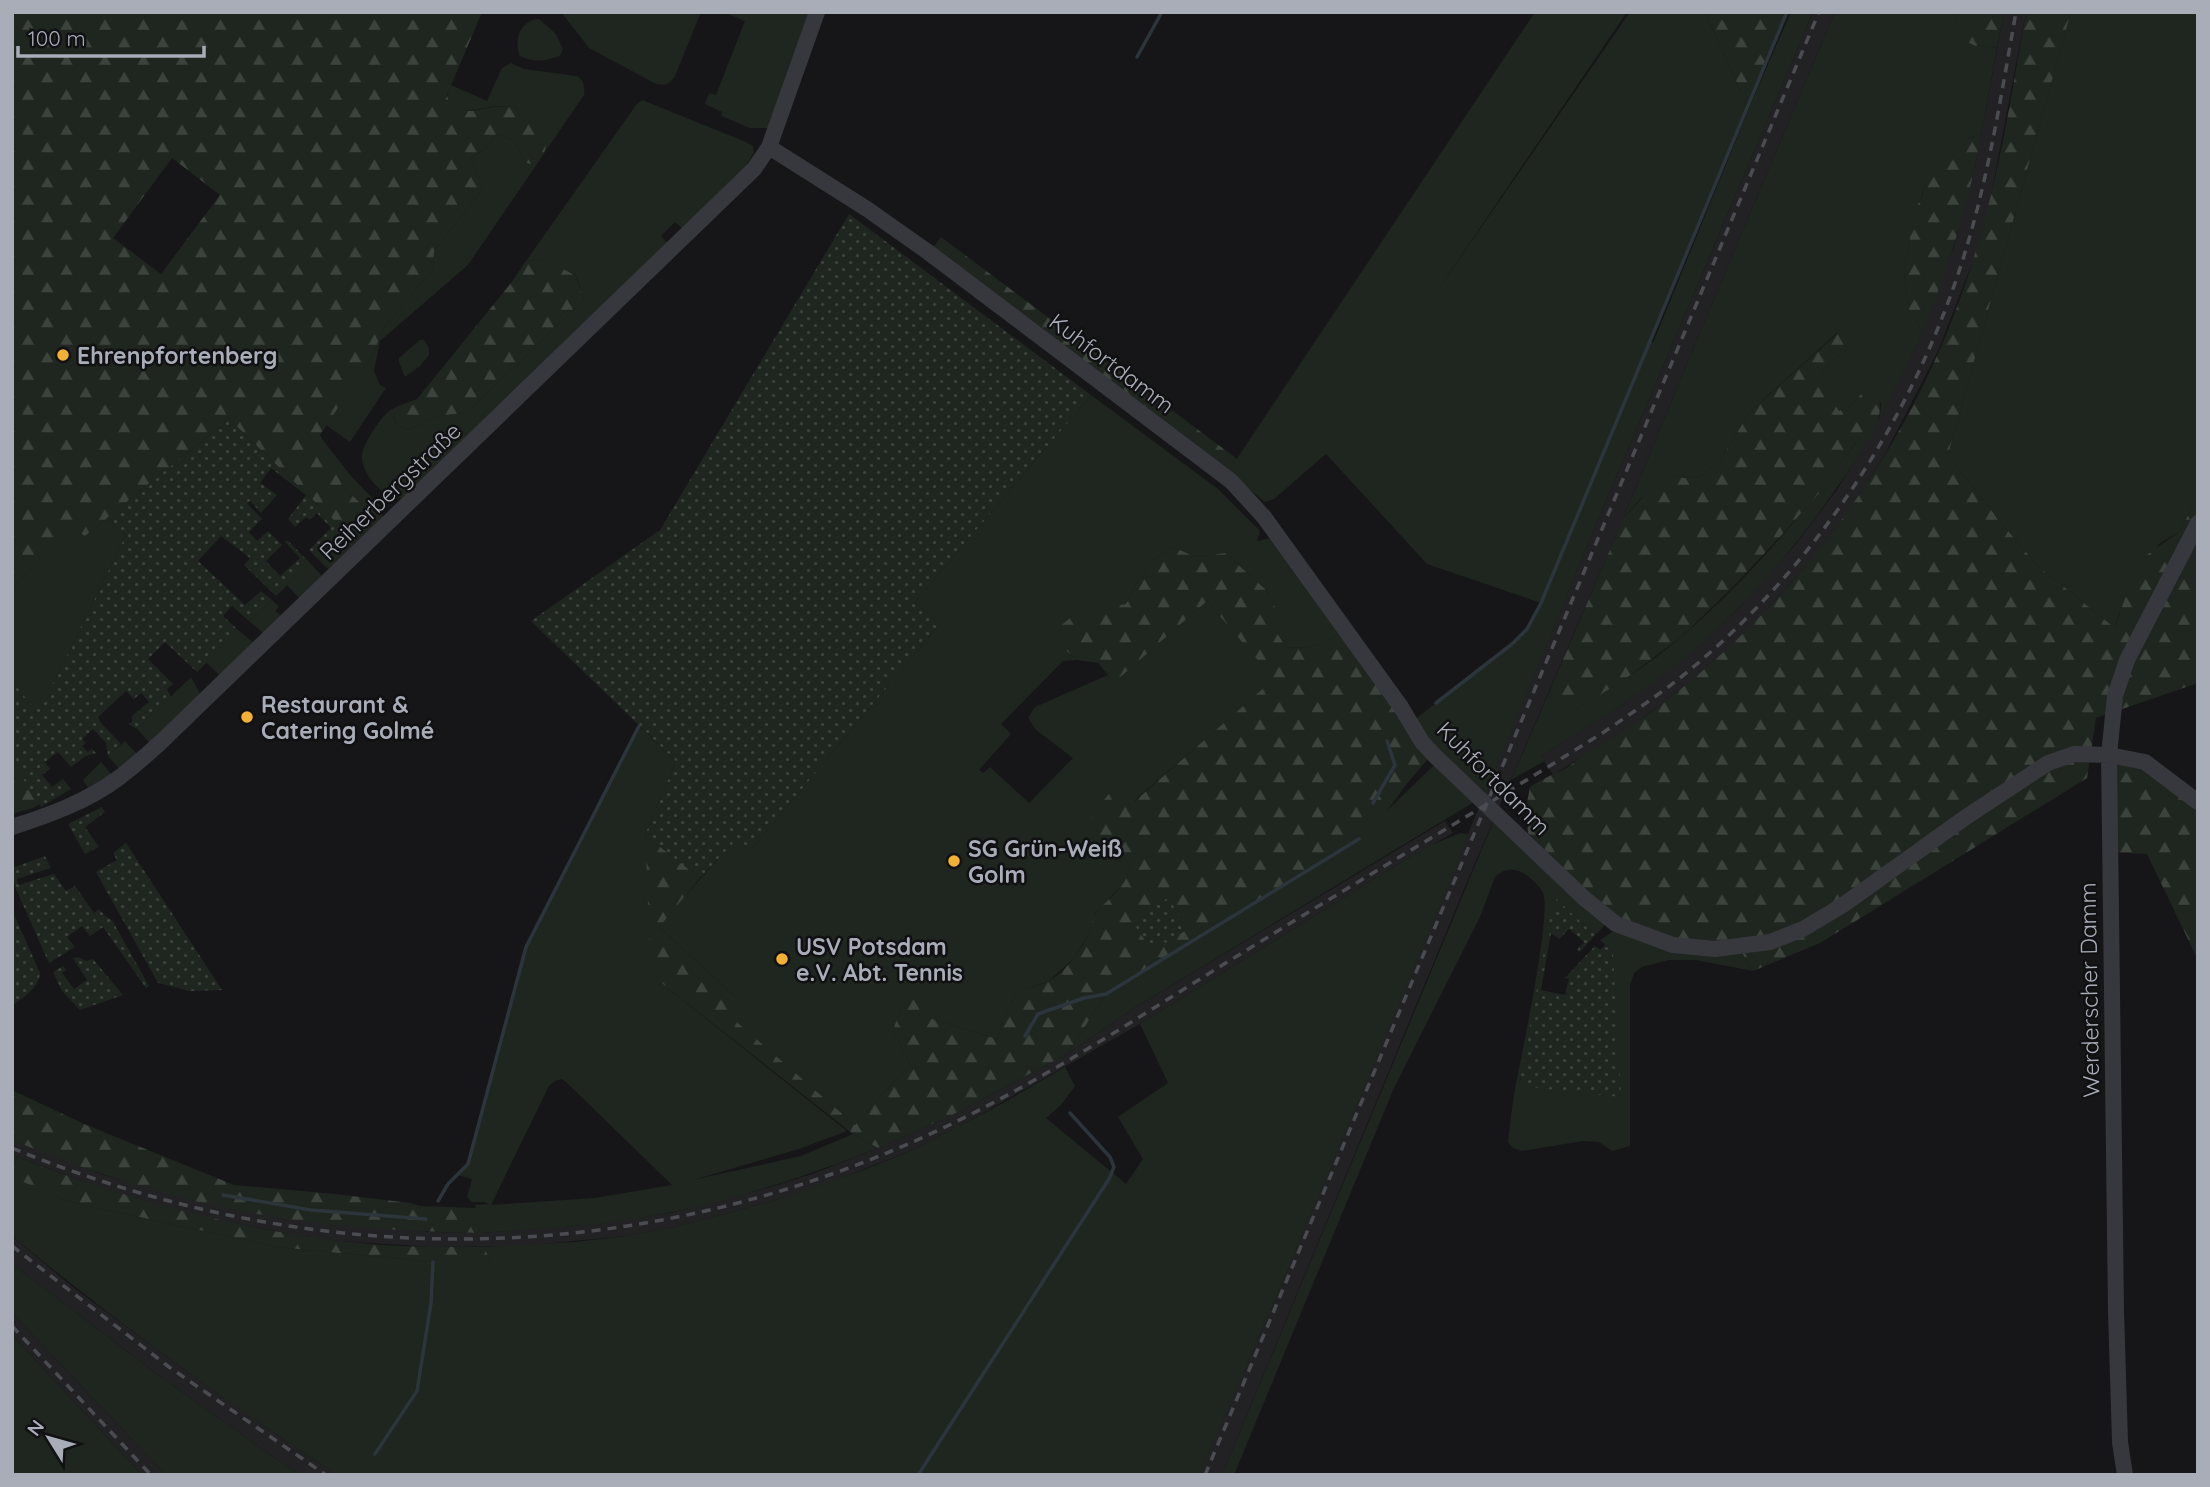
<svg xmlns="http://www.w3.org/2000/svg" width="2210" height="1487" font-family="Quicksand,sans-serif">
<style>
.built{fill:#222225}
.grass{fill:#1e261f;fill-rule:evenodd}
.forest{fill:url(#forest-firs);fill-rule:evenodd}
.garden{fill:url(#garden-dots)}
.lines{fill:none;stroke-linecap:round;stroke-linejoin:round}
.stream{stroke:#2c353c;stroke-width:3.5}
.minor{stroke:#37383d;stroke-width:16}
.rail{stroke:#4a4c52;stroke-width:3.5;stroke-dasharray:9 7;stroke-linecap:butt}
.poi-dot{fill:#f2b134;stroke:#111113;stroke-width:2.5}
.labels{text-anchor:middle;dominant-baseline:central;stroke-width:5;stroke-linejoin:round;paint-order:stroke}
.poi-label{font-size:23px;font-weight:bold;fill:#a8adb8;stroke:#111113;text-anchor:start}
.street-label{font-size:23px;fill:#a8adb8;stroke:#111113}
</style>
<defs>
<pattern id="forest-firs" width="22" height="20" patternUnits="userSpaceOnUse" patternTransform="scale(1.75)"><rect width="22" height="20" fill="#1e261f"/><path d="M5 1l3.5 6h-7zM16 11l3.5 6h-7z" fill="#3c433d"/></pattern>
<pattern id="garden-dots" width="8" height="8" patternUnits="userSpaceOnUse" patternTransform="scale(1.75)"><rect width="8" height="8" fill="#1e261f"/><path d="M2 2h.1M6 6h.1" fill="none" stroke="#3c433d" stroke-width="1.8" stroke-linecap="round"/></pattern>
</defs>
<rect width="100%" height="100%" fill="#161618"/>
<path class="built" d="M1813 12H1835L1701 330 1623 519 1467 882 1222 1475H1198L1276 1298 1589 541Z
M2004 12H2026L1989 206 1976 253 1938 351 1885 454 1854 504 1812 559 1751 627 1712 664 1673 696 1634 724 1553 775 1541 756 1621 705 1659 678 1697 647 1736 611 1795 545 1836 491 1866 443 1918 342 1954 246 1975 167Z
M1445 821 1453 833 1400 863 1140 1024 958 1127 913 1150 818 1187 770 1202 675 1227 624 1236 523 1246 431 1247 340 1241 296 1235 196 1216 99 1187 12 1155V1140L104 1175 200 1202 243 1211 342 1224 431 1232 480 1233 574 1226 671 1213 767 1188 815 1173 878 1148 952 1115 1067 1054 1134 1008Z
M12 1236 74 1288 174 1362 279 1436 337 1475H299L162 1378 12 1264Z
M12 1313 90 1395 166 1475H142L12 1335Z"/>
<path class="grass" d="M561 12H701L675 76C669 84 666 86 656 84L589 48Z
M723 12H812L769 128H750L721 116 722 112 705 104 709 93 716 95 745 21Z
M1535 12H1627L1435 294 1630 12H1705L1747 105 1651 341 1653 343 1752 101 1791 12H1813L1589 541 1486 793 1438 752 1414 720 1512 644 1527 629 1541 603 1427 564 1326 454 1274 499 1265 502 1228 472Z
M1835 12H1952L1967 41 1975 46 1981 45 1997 48 1981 135 1967 138 1925 183 1910 239 1904 271 1909 315 1916 321 1922 333 1918 342 1880 418 1881 403 1862 393 1850 406 1839 411 1820 390V376L1835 358 1851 347 1837 333 1749 413 1721 459 1701 476 1684 478 1671 474 1640 499 1623 519 1701 330Z
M2071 12H2198V495L2180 531 2159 544 2119 614 2115 628 2038 566 2002 524 1948 455Z
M539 19 556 34 563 49 560 56C545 61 535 63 520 56 513 40 521 20 539 19Z
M511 63 524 69 577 76C584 80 585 87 584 95L468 265 380 341 374 371 380 385 386 388 350 442 326 425 374 353 382 330 433 269 434 252 483 188 471 158 488 146 492 138 497 134 516 142 524 162 530 164 518 108C512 107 506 106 500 106 482 106 433 126 451 85L487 101 502 68Z
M642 100 746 142 753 146 754 152 746 166 682 228 675 222 661 236 667 243 404 498C385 502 360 473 362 455 362 446 381 417 388 412 391 409 395 408 398 406L393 417 398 425 410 430C429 418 444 414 466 413L584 300 576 275 541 260 526 261 636 105Z
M420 340H424L429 348V355L420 366 405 377 399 362V358Z
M1091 395 1218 489 1260 531 1257 541 1272 538 1343 631C1322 644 1311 650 1286 647L1275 630V607L1265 589 1225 553 1196 557 1173 547 1154 560 1138 581 1126 604 1105 610 1060 646 1078 660 1063 661 1001 724 1011 734 979 770 983 773 990 767 1029 803 1073 758 1036 730 1028 718 1035 707 1108 675 1110 685 1207 601 1275 679 1134 801 1117 854 1130 863 1129 873 1122 885 1095 913 1089 934 1074 958 1049 981 1018 992 1006 1013 997 1039 932 1019 907 993 893 1030 910 1064 855 1125 729 1016 740 1001 658 926 737 838 750 851 940 624 915 602Z
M319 435 351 476 378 504 383 516 382 519 329 570 316 557 366 509 343 486Z
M1857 441 1859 455C1804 539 1739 619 1657 680 1620 707 1581 731 1541 756L1545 761 1511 780 1550 690 1551 702 1575 710C1612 687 1649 665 1681 637 1747 580 1806 512 1857 441Z
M107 518 126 535 54 682 33 708 12 681V591L66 523 85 536Z
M310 563 323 577 300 599 287 585Z
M272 600 279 607 275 611 282 616 264 634 249 621Z
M239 631 254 643 220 676 206 662Z
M191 677 201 695 150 743 137 729Z
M639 726 676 761 645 835 659 981 847 1131 799 1149 693 1180 801 1156 853 1134 878 1148C811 1175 743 1197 673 1212 610 1225 544 1229 480 1233L475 1205 489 1204 484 1202H472L467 1197 472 1179 457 1175 468 1164 526 947ZM562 1079 567 1083 672 1185 595 1198 491 1205 549 1086 555 1081Z
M125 741 137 754 119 769 108 756Z
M101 762 112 775 89 789 83 780Z
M1434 765 1474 802 1134 1008 1067 1054 1106 994 1358 839Z
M1494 820 1604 922V926L1595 935 1555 898 1519 1086 1613 952 1600 940 1615 930 1742 953 1753 971 1696 960H1669L1642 967 1634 973 1630 985V1146L1612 1151 1599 1142 1583 1141 1522 1151 1513 1148 1508 1142C1510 1124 1512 1106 1515 1089 1521 1057 1552 913 1543 893 1539 885 1527 874 1519 871 1510 868 1502 870 1495 877L1480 917 1394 1088 1234 1475H1222Z
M1460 833 1468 834 1456 867 1276 1298 1199 1475H337C225 1401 116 1322 12 1236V1177H15L67 1201 277 1247 433 1262H491L484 1247 575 1242 624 1236 675 1227 770 1202 866 1169 913 1150 1005 1102 1065 1067 1075 1086 1061 1105 1046 1118 1126 1184 1143 1159 1118 1117 1168 1083 1140 1024 1400 863 1431 845Z
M12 1264 162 1378 299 1475H166L12 1313Z
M12 1335 142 1475H12Z"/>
<path class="forest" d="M12 12H482L447 95C456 137 511 77 541 129 544 136 547 142 545 150 542 157 537 162 530 164L524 162 516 142 497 134 492 138 488 146 471 158 483 188 434 252 433 269 382 330 374 353 320 435 343 486 366 509 344 530 229 419 85 536 66 524 12 591ZM172 158 220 195 161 274 113 238Z
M1705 12H1787L1747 105Z
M1952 12H2004L1997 48 1981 45 1975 46 1966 41Z
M2026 12H2071L1948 455 2002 524 2038 566 2115 628 2137 562 2180 531 2198 495V683L2096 718 2087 778 1820 943 1753 971 1735 941H1679L1621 921 1599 903 1528 833 1526 808 1530 787C1539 781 1549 776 1556 773 1567 769 1578 759 1587 753 1617 735 1648 716 1675 694 1816 581 1925 424 1976 250 2000 172 2012 92 2026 12Z
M1981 135C1969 204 1948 268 1922 333L1916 321 1909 316 1904 271 1910 239 1907 227 1922 196 1925 183 1943 155 1953 145 1967 138Z
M941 237 1237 459 1228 472 931 251Z
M541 260 558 266 576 276 584 300 466 413C444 414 429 418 410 430L398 425 393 416 398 406 417 399 511 283 526 261Z
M1850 332 1857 337 1851 347 1835 358 1820 376V389L1828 390 1837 397 1835 405 1839 411 1850 406 1862 393H1876C1888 415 1870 436 1859 455L1856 442 1821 491 1779 538 1731 589 1681 637 1621 682 1575 710H1560L1551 702 1550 690 1623 519 1658 480 1671 474 1684 478 1701 476 1721 459 1749 413 1837 334Z
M1173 547 1196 557 1225 553 1265 589 1275 607V630L1286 647C1311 650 1322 644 1343 631L1428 756 1426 761 1405 786 1382 818 1359 839 1106 994 1067 1054 952 1115 878 1148 853 1134 659 981 650 950 645 835 700 878 659 927 741 1002 730 1016 855 1125 910 1064 893 1030 907 992 932 1019 997 1039 1006 1013 1018 992C1027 988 1039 986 1049 981 1065 972 1079 952 1088 936 1092 928 1091 917 1097 911 1111 896 1129 885 1130 863L1098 842 1088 825 1097 808 1118 783 1135 801 1274 679 1207 601 1110 686 1108 675 1098 663 1078 660 1060 646 1058 628 1075 614 1126 604 1138 581 1154 560Z
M2109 755 2134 758 2198 802V960L2147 854 2110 852Z
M12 761 40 804 33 808 12 814Z
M12 1090 84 1124 234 1185 335 1194 411 1203 420 1206 476 1208 480 1233C386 1231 291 1224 199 1202 135 1186 73 1165 12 1140Z
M12 1155C132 1202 255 1235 383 1245 417 1247 451 1247 484 1247L491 1262H433L277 1247 67 1201 12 1177Z"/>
<path class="garden" d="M849 214 1091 395 915 602 940 624 750 851 737 839 700 878 645 835 676 761 531 621 660 530Z
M229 419 344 530 316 557 309 550 331 528 317 513 310 520 306 517 295 527 288 519 306 495 271 468 260 483 277 495 261 513 250 501 247 503 262 519 249 532 257 541 268 531 282 545 266 561 280 576 300 558 285 542 287 540 310 563 276 596 244 565 250 558 221 536 198 561 245 605 261 591 272 600 249 621 232 606 223 616 239 631 197 672 165 642 148 659 173 684 167 689 171 697 137 729 128 724 132 722V716L149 702 141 693 134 699 126 691 98 717 101 723 121 744 108 756 106 743 93 729 82 739 86 743 82 746 88 752 92 749 96 753 86 756 71 767 58 752 45 762 50 769 42 775 52 787 63 779 71 789 41 807 12 761V681L33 707 54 682 126 535 107 518Z
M102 807 105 812 85 827 99 847 85 854 68 824Z
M126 843 222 990 190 991 158 983 96 872 117 860 113 853Z
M45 856 51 868 17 879 18 885 54 874 66 891 75 886 94 913 99 909 105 916 112 920 149 986 146 988 103 927 90 936 82 926 67 937 75 947 49 963 15 887 12 868Z
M1554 897 1595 935 1580 952 1577 950 1584 942 1569 929 1559 939 1551 933 1541 990 1565 995 1569 979 1565 978 1595 946 1600 950 1605 945 1613 952 1621 1097 1519 1086Z
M1168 898 1188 929 1152 951 1132 921Z
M12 910 40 973C39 988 24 997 12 1006Z
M78 957 86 961 93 959 123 995 80 1010 62 991 53 972 63 966 66 970 62 973 74 989 87 980 73 958Z"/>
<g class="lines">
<path class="stream" d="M1137 57 1162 12
M1436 703 1512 644 1527 629 1541 603 1787 12
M1373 803 1395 765 1387 741
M1025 1036 1038 1014 1084 998 1106 994 1359 839
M223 1195 311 1210 426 1219
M438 1201 448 1184 468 1164 526 947 639 726
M375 1454 417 1391 431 1303 433 1262
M918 1475 1109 1179 1114 1167 1110 1157 1070 1113"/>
<path class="minor" d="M769 147 867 209 928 252 1231 481 1264 517 1401 707 1422 742 1434 755 1585 899 1616 924 1673 945 1715 949 1770 942 1803 929 1843 905 1966 817 2048 763 2074 754 2109 755 2145 762 2198 802
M12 827C50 815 88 801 120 777 134 766 148 754 161 742L754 169 769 147 817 12
M2125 1475 2120 1442 2116 1311 2109 755 2115 696 2127 660 2198 523"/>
<path class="rail" d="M12 1148C305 1269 616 1271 908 1144 1030 1091 1142 1014 1255 945 1371 873 1488 805 1604 732 1636 710 1668 689 1698 663 1824 556 1920 404 1967 246 1990 169 2002 90 2016 12
M12 1246 169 1367 326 1475
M12 1326 151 1475
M1205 1475 1819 12"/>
</g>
<g class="poi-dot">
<circle cx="63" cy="355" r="7"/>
<circle cx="247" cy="717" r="7"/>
<circle cx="954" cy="861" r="7"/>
<circle cx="782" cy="959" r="7"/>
</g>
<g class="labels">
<g class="poi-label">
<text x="77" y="355">Ehrenpfortenberg</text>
<text x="261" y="704">Restaurant &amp;<tspan x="261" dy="26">Catering Golmé</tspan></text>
<text x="968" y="848">SG Grün-Weiß<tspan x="968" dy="26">Golm</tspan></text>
<text x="796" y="946">USV Potsdam<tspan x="796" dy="26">e.V. Abt. Tennis</tspan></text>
</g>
<g class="street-label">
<text transform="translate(1112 363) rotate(37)">Kuhfortdamm</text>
<text transform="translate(390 491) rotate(-44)">Reiherbergstraße</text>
<text transform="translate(1494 778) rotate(45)">Kuhfortdamm</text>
<text transform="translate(2089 990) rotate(-91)">Werderscher Damm</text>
</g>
</g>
<rect width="2210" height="1487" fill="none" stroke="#a8adb8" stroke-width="28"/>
<g transform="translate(49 1438) rotate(307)" stroke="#111113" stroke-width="5" paint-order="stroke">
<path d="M0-5L12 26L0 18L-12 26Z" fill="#a8adb8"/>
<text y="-10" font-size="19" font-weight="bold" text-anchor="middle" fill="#a8adb8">N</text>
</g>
<path d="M18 46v10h186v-10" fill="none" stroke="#a8adb8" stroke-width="3.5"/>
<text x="28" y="46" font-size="21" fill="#a8adb8" stroke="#111113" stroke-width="5" paint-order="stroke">100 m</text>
</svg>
